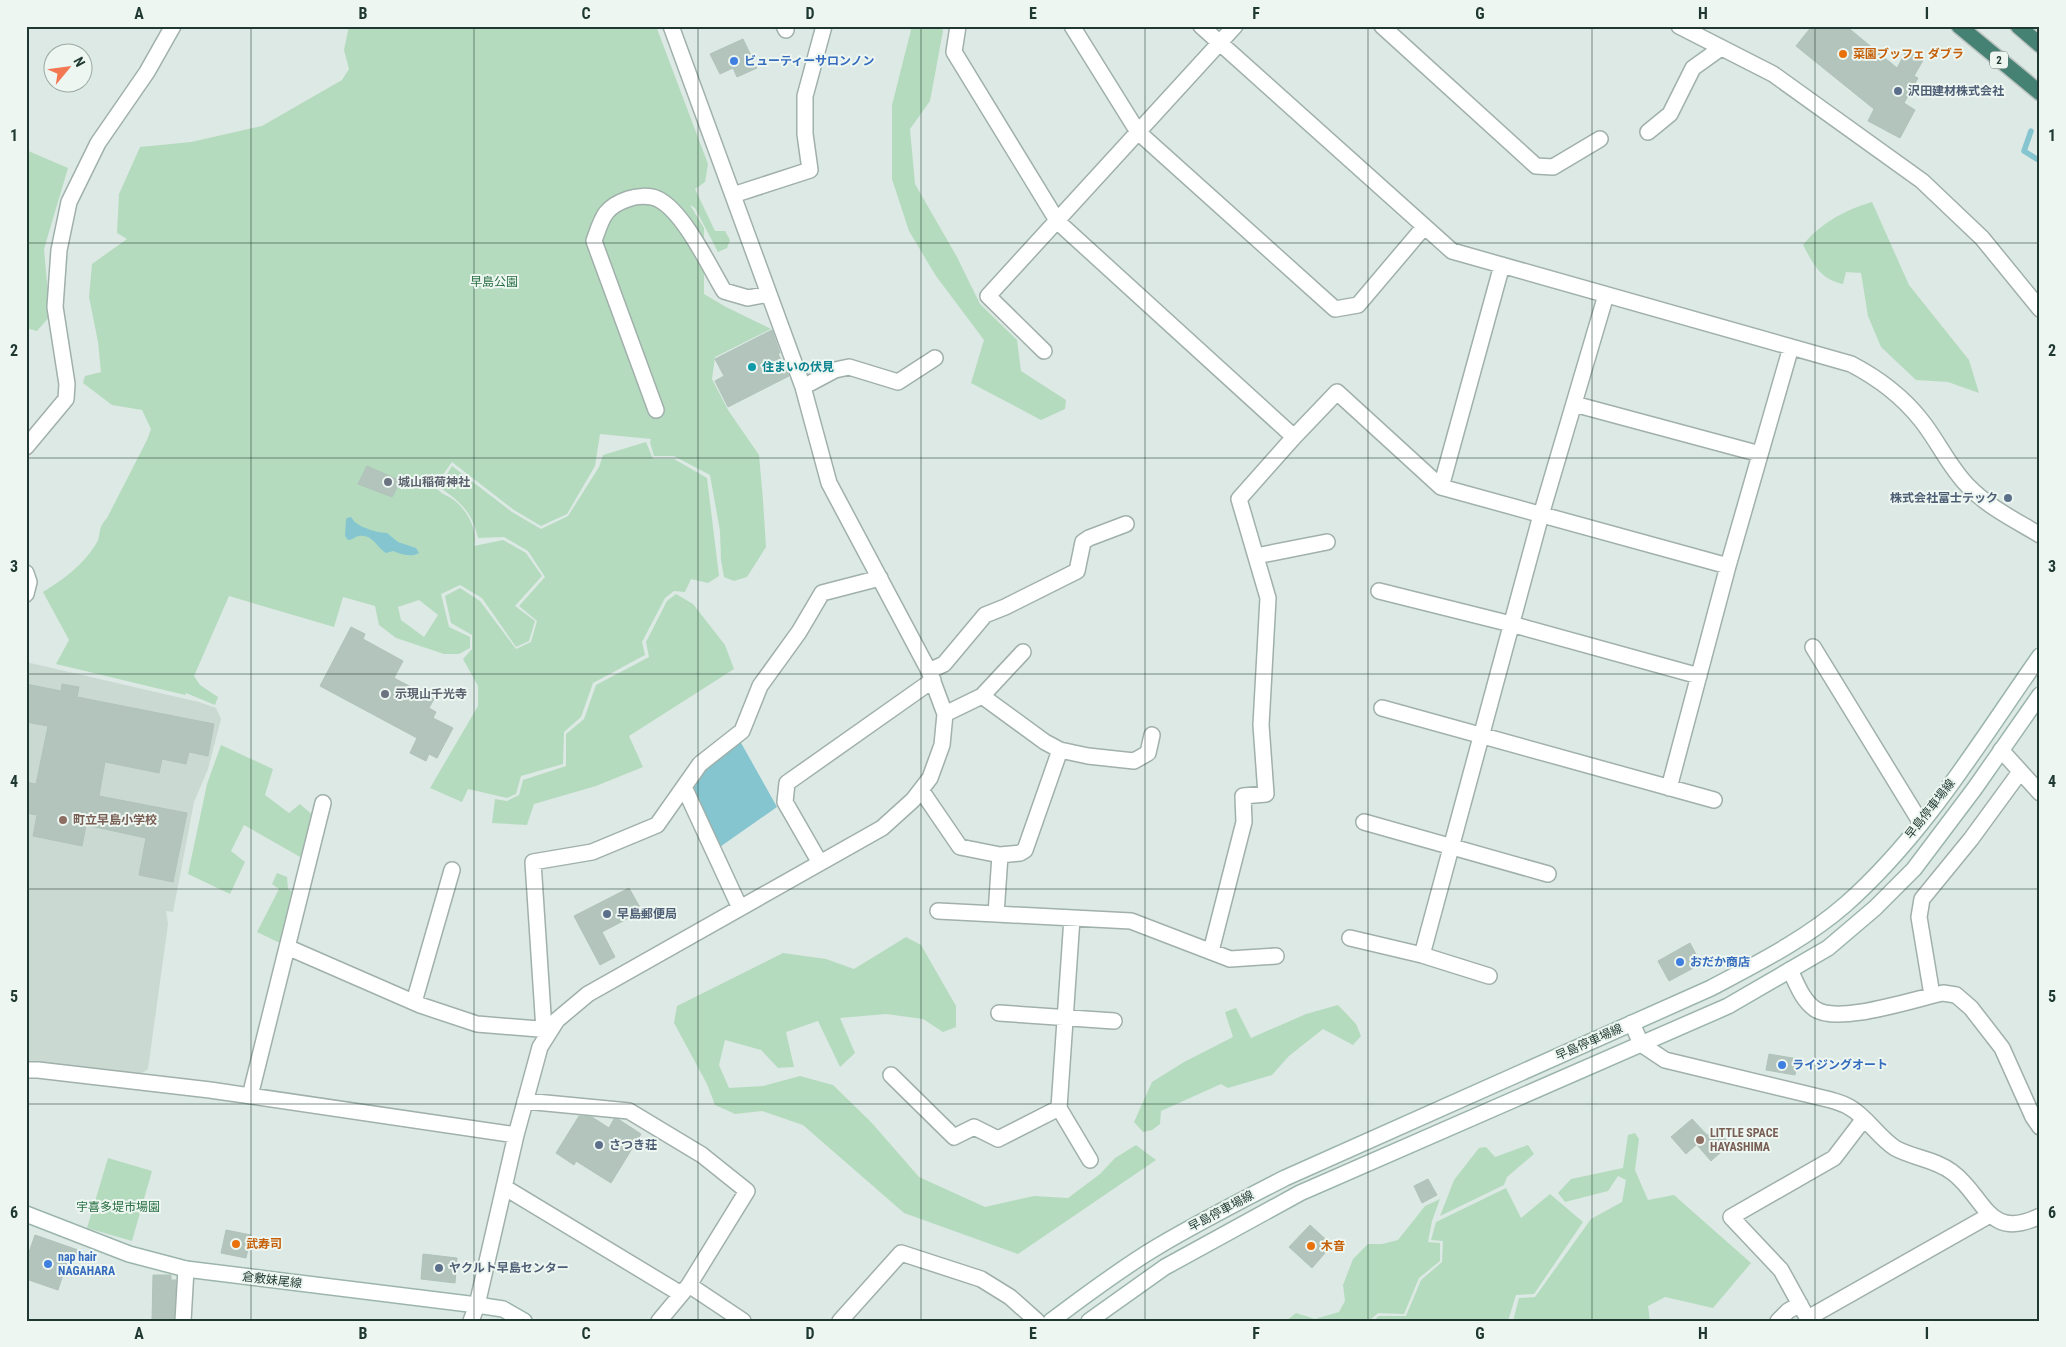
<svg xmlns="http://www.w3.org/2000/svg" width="2066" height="1347" font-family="'Roboto Condensed','Noto Sans JP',sans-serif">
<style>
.built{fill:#cbd9d3}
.green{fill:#b5dbbf;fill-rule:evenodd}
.water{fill:#84c5d0}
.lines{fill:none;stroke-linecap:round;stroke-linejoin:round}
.stream{stroke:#84c5d0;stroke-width:5.5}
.building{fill:#b3c4bc;stroke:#b0c3bb}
.minor-casing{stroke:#a0b0ab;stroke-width:18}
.secondary-casing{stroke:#9cb5ac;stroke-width:18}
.trunk-casing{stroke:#bcc3c1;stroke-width:18}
.minor{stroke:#fff;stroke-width:15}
.secondary{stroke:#fff;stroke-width:15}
.trunk{stroke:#468273;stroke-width:15}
.grid{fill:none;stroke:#1f3831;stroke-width:1;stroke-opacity:0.55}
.food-dot{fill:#e8710a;stroke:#edf6f1;stroke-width:2}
.shop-dot{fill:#3f7fe0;stroke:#edf6f1;stroke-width:2}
.service-dot{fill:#5c6f8a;stroke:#edf6f1;stroke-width:2}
.culture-dot{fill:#0f9aa8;stroke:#edf6f1;stroke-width:2}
.worship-dot{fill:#6b7280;stroke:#edf6f1;stroke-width:2}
.education-dot{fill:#8d6e63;stroke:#edf6f1;stroke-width:2}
.labels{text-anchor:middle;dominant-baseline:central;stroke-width:4;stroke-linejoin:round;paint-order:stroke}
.shield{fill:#edf6f1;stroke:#5d716b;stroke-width:1}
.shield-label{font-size:11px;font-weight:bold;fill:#1f3831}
.food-label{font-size:12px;font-weight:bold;fill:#c56008;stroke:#edf6f1;text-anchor:start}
.shop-label{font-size:12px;font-weight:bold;fill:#366cbe;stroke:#edf6f1;text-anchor:start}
.service-label{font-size:12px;font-weight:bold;fill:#4e5e75;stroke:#edf6f1;text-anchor:start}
.park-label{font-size:12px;fill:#296f43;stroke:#edf6f1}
.culture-label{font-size:12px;font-weight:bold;fill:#0d838f;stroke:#edf6f1;text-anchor:start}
.worship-label{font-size:12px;font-weight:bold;fill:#5b616d;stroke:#edf6f1;text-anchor:start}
.street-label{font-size:12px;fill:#1f3831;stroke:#edf6f1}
.education-label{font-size:12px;font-weight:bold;fill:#785e54;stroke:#edf6f1;text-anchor:start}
.neatline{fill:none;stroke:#1f3831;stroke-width:2}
.grid-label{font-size:16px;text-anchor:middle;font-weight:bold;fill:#1f3831}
</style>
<rect width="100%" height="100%" fill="#dde9e4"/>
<path class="built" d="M26 662 199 702 216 708 221 719 208 769 194 802 173 912 166 911 168 924 148 1069 137 1077 26 1065Z"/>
<path class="green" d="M349 26H656L708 164 705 182 695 189 715 231H725L730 240 727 248 718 252 695 208 690 205 704 228V294L726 307 771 329 715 357 712 379 728 410 759 455 763 500 766 547 747 577 734 581 724 577 721 560 720 531 710 475 674 456H654L650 442 651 439 600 434 595 466 567 514 541 526 514 510 452 462 435 486C440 494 447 495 454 500 467 510 478 530 474 546L503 540 526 553 542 576 515 606 535 621 529 641 516 647 482 598 460 585 441 594 449 627 470 637V648L459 654H444L396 638 379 625 375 606 343 597 334 627 229 596 194 676 200 685 218 697 215 705 186 693 185 695 56 664 69 640 43 592C64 579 83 565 96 544 102 535 96 530 107 518L147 440 151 429 142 410 112 405 83 383 85 376 101 372 98 342 89 297 92 264 127 239 117 233 119 194 140 147 191 142 262 126 342 80 349 69 344 50ZM419 600 438 615 424 637 401 620 398 607Z
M912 26H942L943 31 930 101 910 129 915 184 957 257 980 304 1017 340 1021 371 1066 400 1065 409 1041 420 971 383 984 340 936 276 909 231 892 179V105Z
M26 150 68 168 44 249 50 316 37 331 26 328Z
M1872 202 1909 285 1969 360 1979 393 1948 382 1916 380 1881 347 1868 316 1861 273 1846 272 1843 284C1820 279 1814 265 1803 245 1819 224 1847 209 1872 202Z
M646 442 653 459H674L707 478 719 576 708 583 691 579 685 592 674 591 665 598 642 642 645 655 593 683 581 717 564 732 563 764 521 776 516 794 507 798 468 789 462 802 430 788 478 706V686L463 659 472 649V635L451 623 445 596 460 588 480 601 516 649 531 642 537 621 519 606 545 577 528 551 504 537 478 538C472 512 461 502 439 487L452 466 512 512 541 529 568 516 599 467 603 455Z
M676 594 693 604 725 645 734 669 629 736 643 767 596 786 534 804 527 825 492 823 495 799 507 801 519 795 523 780 566 766V734L584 719 596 685 649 657 646 642 667 601Z
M221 745 273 769 265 795 289 813 300 804 316 818 302 858 244 825 231 851 245 862 230 894 188 874 207 784Z
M277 873 287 877 288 889 296 894 284 945 257 932 279 889 272 884Z
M906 937 921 945 956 1006V1027L943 1032 923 1019 886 1014 840 1018 855 1053 840 1067 818 1021 786 1032 794 1067 778 1068 761 1050 725 1040 719 1065 729 1088 763 1086 800 1076 833 1085 871 1122 919 1177 985 1207 1034 1196 1068 1198 1100 1174 1115 1158 1136 1145 1156 1160 1018 1254 904 1213 803 1125 762 1111 735 1114 715 1105 707 1084 674 1023 677 1006 783 953 826 959 854 969Z
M1338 1005 1356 1024 1361 1036 1353 1045 1323 1029 1289 1056 1272 1075 1228 1088 1221 1084 1161 1111 1160 1124 1152 1130 1143 1132 1134 1122 1152 1082 1184 1062 1233 1037 1225 1012 1236 1008 1251 1038 1306 1014Z
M1635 1133 1639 1139 1635 1170 1648 1200 1674 1195 1751 1263 1713 1308 1665 1297 1648 1306 1650 1321H1513L1519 1298 1535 1297 1591 1219 1622 1202 1626 1180 1618 1176 1608 1191 1565 1202 1558 1193 1571 1179 1623 1168 1628 1135Z
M1528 1145 1534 1154 1507 1177 1504 1185 1440 1216 1454 1180 1479 1148 1486 1147 1495 1157Z
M108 1158 152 1171 132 1241 87 1228Z
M1506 1188 1521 1218 1550 1194 1583 1222 1534 1294 1516 1295 1508 1321H1373L1379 1316H1406L1421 1280 1442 1262 1443 1241 1431 1240 1436 1222Z
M1440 1199 1432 1221 1428 1242 1440 1243V1261L1419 1278 1404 1314 1378 1313 1369 1321H1286L1296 1313 1315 1319 1339 1312 1345 1301 1343 1285 1353 1259 1368 1244H1382L1398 1240 1425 1206Z"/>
<path class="water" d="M351 517C353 519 354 522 356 523 362 528 379 533 387 533L398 542 416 548 419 553C411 558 401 554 393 551L386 553C377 548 373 534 359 536 355 536 353 540 348 540L345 536 346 520 347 518Z
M740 741 777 807 717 849 692 786 706 767Z"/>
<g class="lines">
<path class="stream" d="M2031 131 2024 151 2040 161"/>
</g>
<path class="building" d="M1812 26H1846L1897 68 1908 48 1925 57 1914 76 1918 78 1904 103 1915 110 1900 138 1868 121 1874 109 1796 46Z
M743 39 757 68 737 77 733 68 720 74 710 54Z
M772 330 780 353 778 354 789 376 728 407 715 381 724 376 715 359Z
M367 466 401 481 392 497 358 484Z
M351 627 365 634 363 639 403 661 394 678 434 699 429 708 436 712 433 718 453 728 437 758 429 754 426 761 410 753 417 738 320 686Z
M26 684 61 691 62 684 79 687 77 697 214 724 208 756 189 752 186 764 162 759 159 773 105 762 99 796 187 813 173 882 139 875 146 838 86 825 82 846 33 836 37 815 26 813V782L36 784 48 726 26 722Z
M629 888 642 911 602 932 615 957 600 965 574 916Z
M1690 943 1701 964 1669 981 1658 961Z
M1769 1054 1798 1059 1795 1075 1766 1070Z
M579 1116 592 1117 609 1128 614 1119H618L641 1134 611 1183 576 1161 574 1165 556 1153Z
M1692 1119 1707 1135 1686 1154 1671 1137Z
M1715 1128 1730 1144 1711 1161 1697 1145Z
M1428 1179 1437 1195 1422 1203 1414 1186Z
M1310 1225 1332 1245 1312 1268 1289 1247Z
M226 1230 251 1235 246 1258 221 1253Z
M35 1235 78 1250 73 1264 67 1262 58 1290 26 1279V1261Z
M423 1254 457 1258 455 1283 421 1279Z
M153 1275H171V1280H176L174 1321H152Z"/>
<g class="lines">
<g class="minor-casing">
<path id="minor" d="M784 26 786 30
M958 26 954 52 1058 222 1294 437
M1072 26 1138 132 1335 309 1358 305 1424 227
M1201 26 1452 251 1851 364C1878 378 1902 396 1921 420 1938 441 1949 467 1968 486 1988 507 2015 520 2040 535
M1382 26 1536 166 1553 167 1600 139
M1679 26 1773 74 1922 181 1982 238 2040 309
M1648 132 1670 114 1693 68 1721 48
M733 195 810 170 805 134V96L824 26
M1044 351 988 296 1235 26
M803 387 835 370 849 367 898 382 935 358
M1574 404 1760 454
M656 410 594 241C602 218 604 207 628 199 636 196 649 195 658 199 684 212 709 266 724 291L748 298 769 294
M26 447 66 399 67 384 55 307 59 250 69 202 98 143 147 72 173 26
M1441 487 1502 265
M1256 556 1327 542
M26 573 29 582 26 594
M1379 591 1511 624 1699 676
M1813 647 1921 823
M929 671 944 664 985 615 1005 607 1077 571 1083 542 1089 538 1126 524
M982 696 1045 742 1060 750 1088 756 1134 761 1148 753 1152 735
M1382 708 1714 800
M945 714 982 696 1023 652
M2001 750 2040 793
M684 787 740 908
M1669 788 1728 566 1791 347
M921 790 960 847 1000 855 996 914 1131 921 1230 959 1276 956
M1364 822 1548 874
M1000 855 1020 853 1025 850 1060 750
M820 863 785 802 787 783 933 680
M938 911 996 914
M1350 938 1422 955
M287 947 420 1005 477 1024 551 1030
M1211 951 1244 822 1243 796 1266 794 1261 725 1268 598 1239 499 1294 437 1337 392 1441 487 1728 566
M1790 970C1797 984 1802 1000 1815 1009 1838 1025 1914 999 1943 993L1956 995 1971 1008 2002 1048 2033 1117 2040 1127
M1489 976 1422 955 1541 515 1606 295
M1932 995 1919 917 1922 899 1971 839 2020 772
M414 1002 452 870
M999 1013 1114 1021
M1632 1023 1641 1044 1665 1060 1831 1100C1837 1102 1844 1104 1849 1107 1866 1116 1878 1137 1895 1148 1913 1158 1935 1159 1952 1172 1985 1196 1987 1242 2040 1216
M544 1030 533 862 592 852 657 825 700 764 742 731 760 686 799 632 822 593 880 578
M26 1070H38L210 1090 516 1135
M891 1075 954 1137 974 1127 998 1139 1059 1108 1072 918
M250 1096 323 803
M525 1101 629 1111 702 1155 747 1191 689 1285
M1059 1108 1090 1160
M504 1187 681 1294
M1808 1318 1990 1215
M183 1321 186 1269
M471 1321 477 1305 516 1135 540 1047 557 1020 588 994 882 828 913 800 930 778 942 745 945 714 929 671 829 483 803 387 671 26
M659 1321 689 1285 743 1321
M840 1321 901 1253 981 1279 1010 1297 1037 1321
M1778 1321 1788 1311 1800 1304
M1809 1321 1781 1270 1731 1217 1834 1158 1863 1120"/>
</g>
<g class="secondary-casing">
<path id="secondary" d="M26 1214 129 1254 186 1269 477 1305 503 1309 524 1321
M1051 1321C1086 1295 1120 1269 1157 1247 1199 1222 1242 1200 1285 1178L1711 988C1758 963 1806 939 1846 904 1925 834 1980 741 2040 656
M1089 1321 1165 1267 1300 1193 1728 1006 1828 948 1875 908 1914 869 1975 788 2040 695"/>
</g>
<g class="trunk-casing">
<path id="trunk" d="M1959 26 2040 93
M2018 26 2040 45"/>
</g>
<use href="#minor" class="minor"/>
<use href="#secondary" class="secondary"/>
<use href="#trunk" class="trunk"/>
</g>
<path class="grid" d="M251 26V1321M474 26V1321M698 26V1321M921 26V1321M1145 26V1321M1368 26V1321M1592 26V1321M1815 26V1321M26 243H2040M26 458H2040M26 674H2040M26 889H2040M26 1104H2040"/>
<g class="food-dot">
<circle cx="1843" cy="54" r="5"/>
<circle cx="236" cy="1244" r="5"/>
<circle cx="1311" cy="1246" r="5"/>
</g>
<g class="shop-dot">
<circle cx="734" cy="61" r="5"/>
<circle cx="1680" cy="962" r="5"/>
<circle cx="1782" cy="1065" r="5"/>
<circle cx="48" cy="1264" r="5"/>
</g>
<g class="service-dot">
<circle cx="1898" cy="91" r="5"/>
<circle cx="2008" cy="498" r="5"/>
<circle cx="607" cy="914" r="5"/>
<circle cx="599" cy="1145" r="5"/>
<circle cx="439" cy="1268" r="5"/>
</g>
<circle class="culture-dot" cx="752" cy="367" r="5"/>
<g class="worship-dot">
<circle cx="388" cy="482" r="5"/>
<circle cx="385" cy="694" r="5"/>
</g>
<g class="education-dot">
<circle cx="63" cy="820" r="5"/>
<circle cx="1700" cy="1140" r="5"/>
</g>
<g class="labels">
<rect class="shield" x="1990" y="51.5" width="18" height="17" rx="4"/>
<g class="shield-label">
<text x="1999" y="60">2</text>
</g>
<g class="food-label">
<text x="1853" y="54">菜園ブッフェ ダブラ</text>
<text x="246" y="1244">武寿司</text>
<text x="1321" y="1246">木音</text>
</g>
<g class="shop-label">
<text x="744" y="61">ビューティーサロンノン</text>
<text x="1690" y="962">おだか商店</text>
<text x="1792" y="1065">ライジングオート</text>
<text x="58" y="1257">nap hair<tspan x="58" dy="14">NAGAHARA</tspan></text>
</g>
<g class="service-label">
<text x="1908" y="91">沢田建材株式会社</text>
<text x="1998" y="498" text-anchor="end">株式会社富士テック</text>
<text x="617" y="914">早島郵便局</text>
<text x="609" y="1145">さつき荘</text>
<text x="449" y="1268">ヤクルト早島センター</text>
</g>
<g class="park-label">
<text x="494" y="282">早島公園</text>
<text x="118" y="1207">宇喜多堤市場園</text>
</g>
<g class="culture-label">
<text x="762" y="367">住まいの伏見</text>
</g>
<g class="worship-label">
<text x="398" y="482">城山稲荷神社</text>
<text x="395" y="694">示現山千光寺</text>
</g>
<g class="street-label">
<text transform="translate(1930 809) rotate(-52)">早島停車場線</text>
<text transform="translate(1589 1042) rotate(-24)">早島停車場線</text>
<text transform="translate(1221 1211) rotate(-28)">早島停車場線</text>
<text transform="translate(272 1280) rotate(7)">倉敷妹尾線</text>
</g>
<g class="education-label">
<text x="73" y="820">町立早島小学校</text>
<text x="1710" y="1133">LITTLE SPACE<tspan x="1710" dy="14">HAYASHIMA</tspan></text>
</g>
</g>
<rect width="2066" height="1347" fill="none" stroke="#edf6f1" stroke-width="55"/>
<g transform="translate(68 68) rotate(61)"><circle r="24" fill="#edf6f1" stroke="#9baaa4"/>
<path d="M0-4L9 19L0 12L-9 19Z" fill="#f27752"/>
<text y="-8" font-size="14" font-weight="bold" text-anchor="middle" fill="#1f3831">N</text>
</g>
<rect x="28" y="28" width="2010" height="1292" class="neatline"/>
<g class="grid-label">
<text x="139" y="19">A</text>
<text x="363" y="19">B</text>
<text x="586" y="19">C</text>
<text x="810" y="19">D</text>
<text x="1033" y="19">E</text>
<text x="1256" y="19">F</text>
<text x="1480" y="19">G</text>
<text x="1703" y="19">H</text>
<text x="1927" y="19">I</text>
<text x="14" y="141">1</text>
<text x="2052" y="141">1</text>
<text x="14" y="356">2</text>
<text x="2052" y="356">2</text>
<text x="14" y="572">3</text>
<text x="2052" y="572">3</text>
<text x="14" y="787">4</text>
<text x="2052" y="787">4</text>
<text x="14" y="1002">5</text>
<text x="2052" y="1002">5</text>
<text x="14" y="1218">6</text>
<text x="2052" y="1218">6</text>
<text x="139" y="1339">A</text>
<text x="363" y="1339">B</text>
<text x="586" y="1339">C</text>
<text x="810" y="1339">D</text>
<text x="1033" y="1339">E</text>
<text x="1256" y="1339">F</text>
<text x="1480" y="1339">G</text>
<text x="1703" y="1339">H</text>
<text x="1927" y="1339">I</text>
</g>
</svg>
